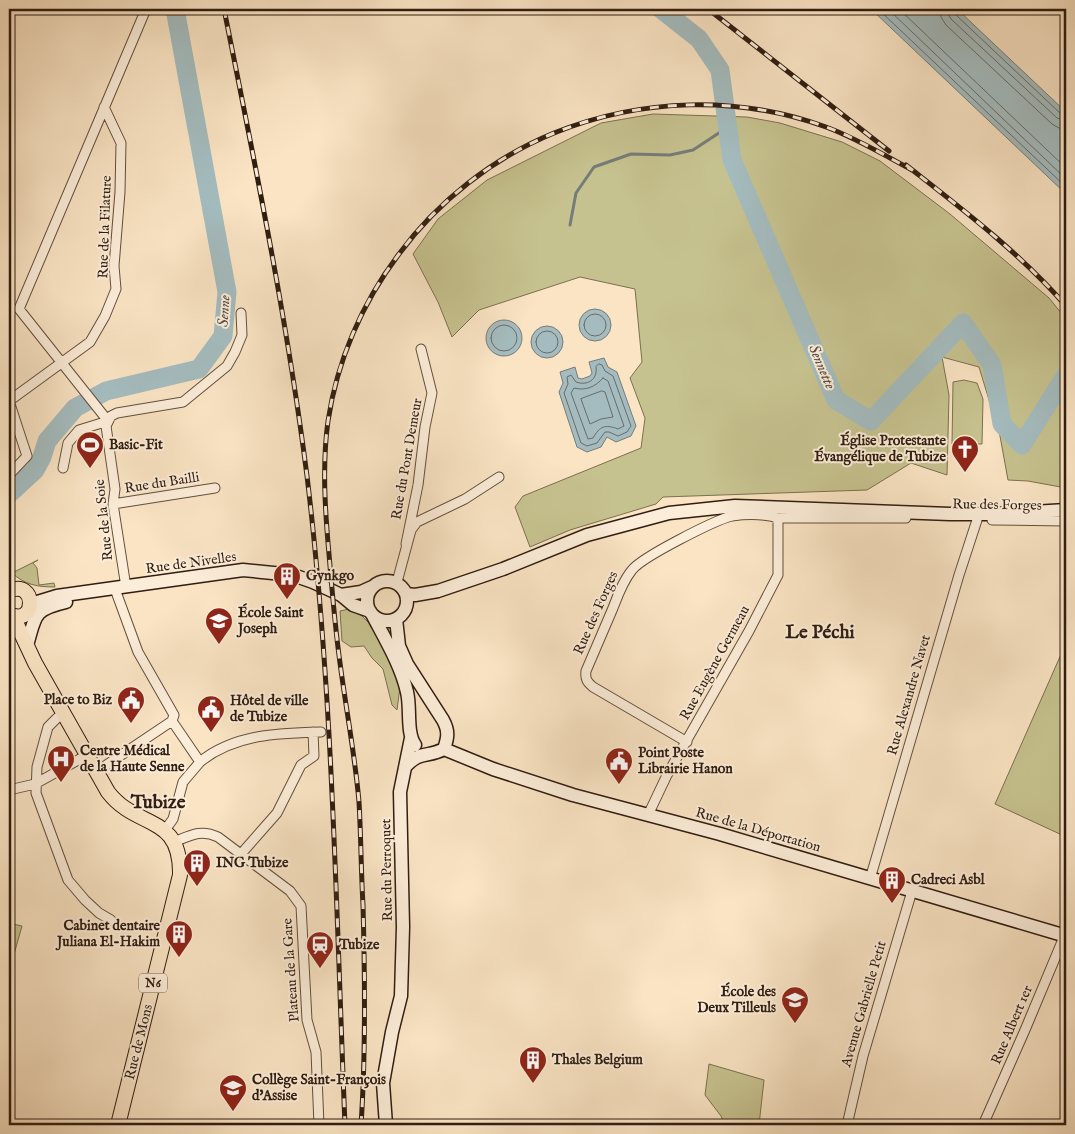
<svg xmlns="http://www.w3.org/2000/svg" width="1075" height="1134" font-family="'IM FELL English',serif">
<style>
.green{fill:#c6c28f;stroke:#7b7050}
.water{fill:#a4bcbf;stroke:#767c79}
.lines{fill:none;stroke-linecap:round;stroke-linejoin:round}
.shore{stroke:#6a6c68;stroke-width:1}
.stream{stroke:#767c79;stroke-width:3}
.river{stroke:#a4bcbf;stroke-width:19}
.street-casing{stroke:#624f3e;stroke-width:11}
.secondary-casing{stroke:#301d11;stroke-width:15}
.primary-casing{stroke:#301d11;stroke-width:16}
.street{stroke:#fcedd9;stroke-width:9}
.secondary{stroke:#fcedd9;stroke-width:12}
.primary{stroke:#fae4c4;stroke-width:14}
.rail-casing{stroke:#301d11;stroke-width:5}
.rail{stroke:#fcedd9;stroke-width:3;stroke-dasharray:9;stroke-linecap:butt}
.labels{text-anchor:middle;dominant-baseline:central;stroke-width:4;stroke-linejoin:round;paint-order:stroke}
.shield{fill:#fcedd9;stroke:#6d5b4d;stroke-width:1}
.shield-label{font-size:12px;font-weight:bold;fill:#301d11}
.street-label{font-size:14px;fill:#301d11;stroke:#fcedd9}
.poi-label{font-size:14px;font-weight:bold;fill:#301d11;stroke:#fcedd9;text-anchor:start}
.water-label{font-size:15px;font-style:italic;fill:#534d45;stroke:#fcedd9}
.district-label{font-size:19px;font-weight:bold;fill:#301d11;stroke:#fcedd9}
</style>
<rect width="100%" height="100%" fill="#fae4c4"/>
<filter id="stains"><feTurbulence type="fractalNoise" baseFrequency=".004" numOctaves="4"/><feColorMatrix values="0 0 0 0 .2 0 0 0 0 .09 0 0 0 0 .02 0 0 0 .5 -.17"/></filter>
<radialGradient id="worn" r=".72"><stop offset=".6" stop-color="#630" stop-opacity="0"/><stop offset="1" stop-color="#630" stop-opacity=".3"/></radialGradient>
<path class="green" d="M653 114 747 117 780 123 842 142 880 161 950 214 1049 298 1066 319V488L1028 481 1008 480 1000 436 979 367 942 357 949 395 947 475 911 463 867 490 663 497 656 504 570 530 530 547 515 507 523 496 641 448 645 418 630 378 642 362 635 289 580 277 479 310 452 337 438 302 413 254 438 219 487 180 601 123Z
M964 380 977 383 983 399 982 444H952L953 382Z
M38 560 33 563 37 568 39 585 54 583 55 587C38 587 25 585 12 573Z
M349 609 362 616 371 625 394 663 400 687 397 710 392 705 383 669 372 658 364 646 351 647 342 641 340 611Z
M1066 643V826L1062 835 995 804Z
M9 919 13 924 22 926 9 972Z
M709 1064 764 1080 759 1125H725L721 1116 705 1095Z"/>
<path class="water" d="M871 9H957L1066 112V194Z
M579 325a16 16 0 1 1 32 0a16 16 0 1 1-32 0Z
M486 338a18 18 0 1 1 36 0a18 18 0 1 1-36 0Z
M531 342a16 16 0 1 1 32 0a16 16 0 1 1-32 0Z
M604 358 608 367 617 372 636 426 631 436 616 442 607 437 601 447 587 452 577 447 559 392 563 383 560 372 575 367 578 378 582 379 590 376 592 373 589 362Z"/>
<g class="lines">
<path class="shore" d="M878 9 1066 187
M888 9 1066 179
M899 9 1066 168
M940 9 941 17 946 25 1052 124 1059 128 1066 129
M948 9V14L951 19 1057 118 1066 121
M954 9 956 15 1061 114 1066 115
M584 325a11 11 0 1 1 22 0a11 11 0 1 1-22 0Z
M491 338a13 13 0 1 1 26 0a13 13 0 1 1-26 0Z
M536 342a11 11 0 1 1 22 0a11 11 0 1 1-22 0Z
M599 364 602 365 605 371 613 376 631 426 627 432 618 436 609 432H605L597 443 587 446 581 443 564 393 568 384 567 377 571 375 576 382C587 386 598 380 596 367Z
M603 378 608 381 624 426 618 429C605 424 600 426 593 438L588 439 571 393 574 388C586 391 595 387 603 378Z
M602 391 605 392 613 417 601 419 590 424 581 399Z"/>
<path class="stream" d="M570 225 576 193 594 167 631 154 670 155 693 150 728 127"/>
<path class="river" d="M661 9 699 39 720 70 732 160 836 400 871 421 963 323 992 365 1002 424 1022 445 1066 375
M9 494 35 470 42 457 47 441 75 408 106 391 199 369 223 336 227 292 175 9"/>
<g class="street-casing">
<path id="street" d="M63 468 68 443 79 430 108 421 19 309 146 9
M9 475 27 456 9 401 90 342 105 316 116 289 114 266 120 192 121 143 104 107
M113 504 215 488
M992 520 1066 521
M406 544 418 485 425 427 432 393 421 349
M397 582 411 530 417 522 465 499 499 477
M126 587 113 504 115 489 106 426 111 416 117 413 183 402 227 366 235 352 242 335 241 313
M115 589 138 652 174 715 172 721
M64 714 57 718 48 727 37 767 36 793 68 880 85 900 99 913 111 920
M687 742 593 687C587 682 585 679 586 671 595 650 604 629 613 608 618 595 623 581 632 570 642 557 715 520 732 516 746 514 764 514 778 518H906
M200 762C234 734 279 733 321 732
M96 772 172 721
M9 790 35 784 87 755
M648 815 667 775 749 631 778 575V518
M165 830 173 819 183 782 200 762 172 721
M174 842C191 835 201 829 218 837L290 891 301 906 307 1020 316 1052 319 1125
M241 854 277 813 301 765 314 756 313 732
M870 879 959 575 977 520
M847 1125 863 1056 912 891
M983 1125 1025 1030 1066 932"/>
</g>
<g class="secondary-casing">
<path id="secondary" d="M367 601a20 20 0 1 1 40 0a20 20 0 1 1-40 0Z
M406 594 415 595 438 591 503 569 587 535 669 513 735 506 950 514H998L1066 510
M341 595 361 592 372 587
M31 604 57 596 243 570 293 575 313 582 341 595 353 605 370 611
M372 614C385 639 401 665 407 692 411 708 406 732 415 745
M396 619 399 646 407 664 443 720C449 731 448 737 444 749 427 758 420 750 405 767
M27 645C36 616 32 610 66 602
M444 749 493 769 573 795 720 834 1066 936
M386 1125 383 1083 392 1032 401 996 403 927 400 792 411 738"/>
</g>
<g class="primary-casing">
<path id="primary" d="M9 591C37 578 37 628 9 614
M13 616 35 663 108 792C137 830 181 813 180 875L118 1125"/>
</g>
<use href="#street" class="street"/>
<use href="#secondary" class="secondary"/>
<use href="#primary" class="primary"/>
<g class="rail-casing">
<path id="rail" d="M224 9C255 164 287 319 307 476 333 691 336 909 345 1125
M708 9 889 151
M906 165C962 209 1019 252 1066 306
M361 1125C366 1052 365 978 363 905 361 871 361 836 359 802 355 755 346 709 340 663 335 627 332 590 329 554 325 510 322 465 328 421 337 361 362 303 399 254 438 201 493 158 554 133 641 98 738 95 826 127 856 138 884 155 912 170"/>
</g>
<use href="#rail" class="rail"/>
</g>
<defs>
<g id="stadium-pin" transform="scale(1.4375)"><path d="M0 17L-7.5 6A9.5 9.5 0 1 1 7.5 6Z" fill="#8f2418" stroke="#fcedd9"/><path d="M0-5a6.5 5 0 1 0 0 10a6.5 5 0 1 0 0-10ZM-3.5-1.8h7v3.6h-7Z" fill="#fff"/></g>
<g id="church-pin" transform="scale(1.4375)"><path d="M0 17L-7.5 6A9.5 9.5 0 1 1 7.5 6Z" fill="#8f2418" stroke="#fcedd9"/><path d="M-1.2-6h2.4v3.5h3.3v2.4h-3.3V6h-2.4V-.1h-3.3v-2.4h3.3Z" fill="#fff"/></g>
<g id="building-pin" transform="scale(1.4375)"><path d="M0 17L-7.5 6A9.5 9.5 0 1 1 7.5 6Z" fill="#8f2418" stroke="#fcedd9"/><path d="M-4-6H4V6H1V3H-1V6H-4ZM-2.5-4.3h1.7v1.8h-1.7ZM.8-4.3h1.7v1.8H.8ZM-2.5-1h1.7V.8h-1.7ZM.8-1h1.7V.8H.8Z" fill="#fff"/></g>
<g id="school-pin" transform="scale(1.4375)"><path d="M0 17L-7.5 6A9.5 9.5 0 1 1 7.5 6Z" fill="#8f2418" stroke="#fcedd9"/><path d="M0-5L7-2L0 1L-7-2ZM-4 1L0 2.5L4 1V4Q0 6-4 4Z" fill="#fff"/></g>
<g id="civic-pin" transform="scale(1.4375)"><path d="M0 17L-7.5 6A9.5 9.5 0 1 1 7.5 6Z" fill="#8f2418" stroke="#fcedd9"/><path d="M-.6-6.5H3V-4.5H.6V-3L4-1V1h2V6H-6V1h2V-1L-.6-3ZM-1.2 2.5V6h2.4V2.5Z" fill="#fff"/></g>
<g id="hospital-pin" transform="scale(1.4375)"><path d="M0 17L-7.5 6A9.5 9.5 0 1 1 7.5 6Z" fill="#8f2418" stroke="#fcedd9"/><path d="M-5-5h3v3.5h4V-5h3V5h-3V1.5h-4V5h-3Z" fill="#fff"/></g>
<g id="station-pin" transform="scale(1.4375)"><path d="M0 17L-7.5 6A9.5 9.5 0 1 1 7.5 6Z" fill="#8f2418" stroke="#fcedd9"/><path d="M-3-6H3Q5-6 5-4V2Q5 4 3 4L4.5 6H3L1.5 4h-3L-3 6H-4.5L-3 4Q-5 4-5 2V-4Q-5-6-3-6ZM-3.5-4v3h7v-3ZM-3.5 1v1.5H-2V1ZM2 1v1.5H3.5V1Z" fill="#fff"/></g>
</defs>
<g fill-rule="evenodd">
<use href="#stadium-pin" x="90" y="445"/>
<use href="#church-pin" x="965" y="449"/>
<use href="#building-pin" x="287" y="576"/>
<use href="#school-pin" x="219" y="621"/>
<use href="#civic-pin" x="131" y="700"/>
<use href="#civic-pin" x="211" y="709"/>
<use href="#hospital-pin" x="61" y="759"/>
<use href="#civic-pin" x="619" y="761"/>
<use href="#building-pin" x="197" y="863"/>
<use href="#building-pin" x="892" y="880"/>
<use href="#building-pin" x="179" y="934"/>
<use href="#station-pin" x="320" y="945"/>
<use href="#school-pin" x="795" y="1000"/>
<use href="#building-pin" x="533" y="1060"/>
<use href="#school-pin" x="233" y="1088"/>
</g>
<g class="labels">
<rect class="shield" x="139" y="973.5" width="28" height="19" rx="4"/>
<g class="shield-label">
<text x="153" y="983">N6</text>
</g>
<g class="street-label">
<text transform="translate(105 227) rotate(-88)">Rue de la Filature</text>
<text transform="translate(407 459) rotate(-80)">Rue du Pont Demeur</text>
<text transform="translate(162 483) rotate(-9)">Rue du Bailli</text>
<text transform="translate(997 505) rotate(1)">Rue des Forges</text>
<text transform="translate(104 520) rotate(-96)">Rue de la Soie</text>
<text transform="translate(191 563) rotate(-8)">Rue de Nivelles</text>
<text transform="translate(596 613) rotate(-66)">Rue des Forges</text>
<text transform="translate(715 663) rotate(-61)">Rue Eugène Germeau</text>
<text transform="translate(909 695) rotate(-74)">Rue Alexandre Navet</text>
<text transform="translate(758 830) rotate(16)">Rue de la Déportation</text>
<text transform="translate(387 870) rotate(-91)">Rue du Perroquet</text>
<text transform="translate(291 970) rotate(-94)">Plateau de la Gare</text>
<text transform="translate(864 1004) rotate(-74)">Avenue Gabrielle Petit</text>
<text transform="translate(1012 1025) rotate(-67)">Rue Albert 1er</text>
<text transform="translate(139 1042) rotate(-76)">Rue de Mons</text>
</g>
<g class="poi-label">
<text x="946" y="441" text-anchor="end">Église Protestante<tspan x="946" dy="16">Évangélique de Tubize</tspan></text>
<text x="109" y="445">Basic-Fit</text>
<text x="306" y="576">Gynkgo</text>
<text x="238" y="613">École Saint<tspan x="238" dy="16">Joseph</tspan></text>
<text x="112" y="700" text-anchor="end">Place to Biz</text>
<text x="230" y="701">Hôtel de ville<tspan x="230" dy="16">de Tubize</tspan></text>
<text x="80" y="751">Centre Médical<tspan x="80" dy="16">de la Haute Senne</tspan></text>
<text x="638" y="753">Point Poste<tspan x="638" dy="16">Librairie Hanon</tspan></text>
<text x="216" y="863">ING Tubize</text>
<text x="911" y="880">Cadreci Asbl</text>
<text x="160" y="926" text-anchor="end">Cabinet dentaire<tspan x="160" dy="16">Juliana El-Hakim</tspan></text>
<text x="339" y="945">Tubize</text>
<text x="776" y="992" text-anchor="end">École des<tspan x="776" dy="16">Deux Tilleuls</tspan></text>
<text x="552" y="1060">Thales Belgium</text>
<text x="252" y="1080">Collège Saint-François<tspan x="252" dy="16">d'Assise</tspan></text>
</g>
<g class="water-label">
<text transform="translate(224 311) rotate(-86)">Senne</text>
<text transform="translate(822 367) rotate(67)">Sennette</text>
</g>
<g class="district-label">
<text x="820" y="633">Le Péchi</text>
<text x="158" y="803">Tubize</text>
</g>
</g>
<rect width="1075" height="1134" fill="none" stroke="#fae4c4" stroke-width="30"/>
<rect x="10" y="10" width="1055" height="1114" fill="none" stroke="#301d11" stroke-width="2.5"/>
<rect x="15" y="15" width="1045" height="1104" fill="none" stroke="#301d11"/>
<rect width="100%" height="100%" filter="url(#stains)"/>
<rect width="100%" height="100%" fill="url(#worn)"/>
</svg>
